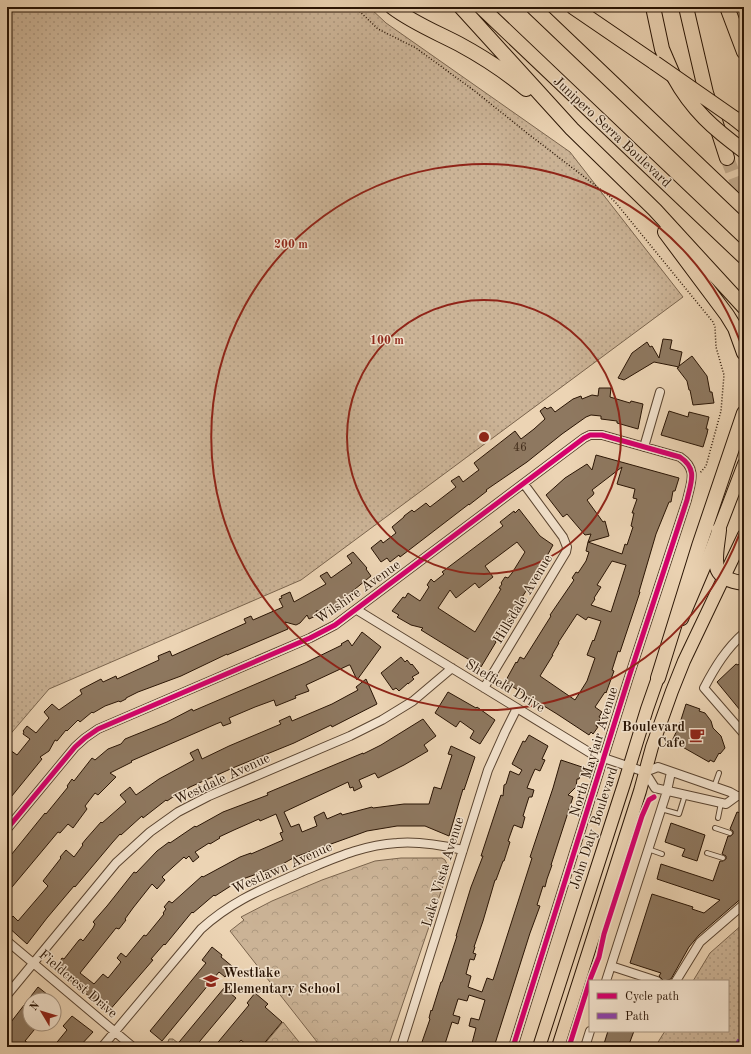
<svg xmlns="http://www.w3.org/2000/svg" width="751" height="1054" font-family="'Old Standard TT',serif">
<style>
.grass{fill:url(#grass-dots);stroke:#7a644d}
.park{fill:url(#park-crowns);stroke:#7a644d}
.building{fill:#8e7860;stroke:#291404;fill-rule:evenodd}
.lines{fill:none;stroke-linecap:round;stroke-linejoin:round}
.motorway-tunnel{stroke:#c5ae91;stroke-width:14;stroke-dasharray:14 7;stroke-linecap:butt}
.service-casing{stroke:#5a4430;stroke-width:6}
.minor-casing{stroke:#5a4430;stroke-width:10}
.primary-casing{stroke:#291404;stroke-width:14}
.motorway-casing{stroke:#291404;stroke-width:16}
.path{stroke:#291404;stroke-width:1.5;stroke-dasharray:1 2;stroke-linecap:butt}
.service{stroke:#f3e3ce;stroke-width:4}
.minor{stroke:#f3e3ce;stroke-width:8}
.primary{stroke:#ecd4b4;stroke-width:12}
.motorway{stroke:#ecd4b4;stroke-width:14}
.motorway-bridge-casing{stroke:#291404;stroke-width:16;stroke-linecap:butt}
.motorway-bridge{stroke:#ecd4b4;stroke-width:14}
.quiet{stroke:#8e44ad;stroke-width:4;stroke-dasharray:8 4;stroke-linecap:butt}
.cycleway-casing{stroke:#f3e3ce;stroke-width:8}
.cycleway{stroke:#d6006c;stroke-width:5}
.ring{fill:none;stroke:#8f2418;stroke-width:2}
.labels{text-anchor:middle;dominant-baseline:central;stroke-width:3;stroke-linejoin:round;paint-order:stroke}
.number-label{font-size:12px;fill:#422d1b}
.street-label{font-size:14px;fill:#291404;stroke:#f3e3ce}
.poi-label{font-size:14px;font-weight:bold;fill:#291404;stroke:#f3e3ce;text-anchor:end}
.centre{fill:#8f2418;stroke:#f3e3ce;stroke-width:2}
.ring-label{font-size:12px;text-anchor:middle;font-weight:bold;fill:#8f2418;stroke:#f3e3ce;stroke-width:3;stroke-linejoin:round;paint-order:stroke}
</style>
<defs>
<pattern id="grass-dots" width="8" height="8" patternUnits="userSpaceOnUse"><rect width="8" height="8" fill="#cbb396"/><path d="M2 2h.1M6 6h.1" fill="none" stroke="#ae9980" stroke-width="1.8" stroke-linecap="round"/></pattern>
<pattern id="park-crowns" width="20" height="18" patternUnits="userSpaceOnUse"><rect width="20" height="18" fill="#cbb396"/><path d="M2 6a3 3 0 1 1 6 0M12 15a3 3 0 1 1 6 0" fill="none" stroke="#ae9980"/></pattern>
</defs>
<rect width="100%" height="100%" fill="#ecd4b4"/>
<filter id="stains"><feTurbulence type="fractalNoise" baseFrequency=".005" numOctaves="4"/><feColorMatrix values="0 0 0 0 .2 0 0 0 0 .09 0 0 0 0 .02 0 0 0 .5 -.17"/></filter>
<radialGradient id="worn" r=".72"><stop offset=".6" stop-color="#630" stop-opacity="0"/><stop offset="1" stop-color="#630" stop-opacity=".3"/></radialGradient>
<path class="grass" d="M7 7H369L386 23 570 152 683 297 301 580 49 689 7 738Z
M744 923V1047H655L665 1031H728V981H693L710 953Z"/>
<path class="park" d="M401 858H442L445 860 449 868 388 1047H321L230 931 244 920 241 917 272 901 322 880 375 861Z
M283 1022 303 1047H262Z
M169 1039H173L178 1043 175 1047H166Z"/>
<path class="building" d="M663 339 672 340 670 349 682 352 679 366 692 356 707 376 710 392H712L714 403 693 405 690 390H689L687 381 677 368 679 367 654 362 624 380 618 378 632 353 647 342 650 347 652 346 659 358Z
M599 388H611L610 397 630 403 631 401 643 404 638 429 617 423V421L601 419V416L591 415 586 417 562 434 527 462 486 490 487 491 469 505V504L400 557 399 555 390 562 387 558 381 562 371 548 381 540 383 543 396 533 392 527 404 517V516L412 510 414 512 426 503 430 507 456 487 451 481 459 476 463 482 476 472 479 470 474 463 515 431 521 439 534 429 545 419 540 411 545 407 547 409 551 407 555 412 573 399 581 396 582 399 592 395 598 396Z
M669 411 688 417 689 412 709 417 706 429H708L707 434 703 447 661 435Z
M596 455 679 478 675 491H673L671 502H669L656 534 639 592H640L620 652 618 651 612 670 614 671 606 693 605 692 595 707 602 712 599 717 601 718 596 726 598 727 593 734 591 732 589 735 557 714 505 682 516 662 517 663 520 657 524 659 551 616 550 615 574 580 572 578 576 572 578 573 586 561 589 552 586 551 588 542 622 554 625 544 627 545 633 527 631 526 634 513H632L637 499 633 498 635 489 617 484 622 467 592 490 594 493 593 495 587 500 603 522 605 521 609 536 588 542 591 534 585 535 567 514 563 517 546 495 565 478 587 464 592 470ZM612 561 626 565 611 612 591 605 595 599 594 598 601 587 597 585ZM577 614 586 620 588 617 601 621 594 641 593 640 592 642 587 655 595 658 587 681 575 700 540 676 553 655H552L559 643H558Z
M519 509 540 536 553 545 536 576 503 626 495 641 496 642 481 667 421 630 423 628 411 625 397 617 399 615 392 611 403 597 405 598 408 593 420 601 429 587 427 585 431 579 434 582 444 574 442 572 503 526 500 522 514 511 515 513ZM517 542 525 552 512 573 508 578 505 577 501 583 502 584 499 588 501 589 475 632 438 608 450 590 456 598 475 583 479 588 493 577 485 566Z
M353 552 367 568 366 569 371 576 344 598 326 610 316 611 318 615 309 619 307 615 300 623 296 625 285 622 288 629 227 655V654L181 676 138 692 126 698V699L120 702 119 701 105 706 93 713 92 712 80 722 78 720 67 731 66 730 57 741 55 740 49 751 40 757 42 759 7 802V754L10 750 17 755 30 739 23 734 24 732 23 731 27 726 36 733 49 718 44 712 52 704 59 710 82 694 80 690 101 679 103 682 116 676 117 679 159 660 158 656 170 651 172 656 246 623 244 619 251 616 253 620 283 607 279 599 282 598 281 596 290 592 294 602 303 597 326 584 320 576 327 572 331 578 352 563 347 556Z
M362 632 381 647 357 680 350 665H349L306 685 309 691 295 696 296 698 276 706 274 700 255 707 229 718 231 723 223 726 221 722 216 724 131 761 132 762 110 773 116 777 98 795 95 793 85 806 87 809 73 828 68 824 60 833 58 832 7 893V860L45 813 46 814 68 787 67 786 72 779 74 781 92 758 95 760 108 749 121 744 125 739 167 722 192 709 193 711 305 663 342 645 341 644 348 640 352 646Z
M401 657 405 662 407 660 411 665 412 664 419 673 412 677 414 679 408 684V683L399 691 396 688 393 690 381 673Z
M744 659V707L740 710 717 682 736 664 738 665Z
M366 679 377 704 332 727 331 725 294 743 235 767 190 787 173 797 167 801 166 800 143 818 142 816 121 835 120 834 112 843 75 887 74 886 47 918 27 944 7 926V923L13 916 18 921 48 886 43 881 61 858 60 857 66 850 74 857 83 845 82 844 86 839 101 822 102 823 126 802 120 795 130 787 136 795 159 779 194 760 190 753 198 749 202 759 229 746 281 724 279 721 290 716 292 721 332 704 358 690 356 687Z
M448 692 476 708 477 707 495 720 480 744 470 738 474 731 460 721 456 727 435 713Z
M686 704 700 709 699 711 705 713 711 721 713 728 721 736 725 748 720 754 719 753 714 762 710 760 709 762 672 741 679 726Z
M423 719 436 736 424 745 428 751 404 765 378 778 375 773 359 780 362 787 354 791 353 787 350 788 348 782 284 812 291 827 299 824 302 832 317 826 314 817 324 812 327 819 341 813 342 815 372 807 373 808 404 804H429L434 787 441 789 452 755 448 754 451 746 475 757 464 790 463 789 449 836 425 826H397L367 831 295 857 279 866 240 880 215 896 214 895 193 913 192 912 165 945 164 944 151 959 153 960 108 1012 55 968 62 958 64 959 79 940 81 939 83 941 93 928 95 924 93 922 107 906 134 872 136 873 157 851 169 842 170 843 195 826 196 827 223 812 268 795 267 793 274 790 363 753V754L381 745ZM276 814 283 832 280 833 283 840 251 854V853L240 857 203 877 202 876 172 903 169 901 164 907 166 909 163 913 164 914 146 936 144 935 126 957 121 953 117 958 121 962 108 978 103 974 94 984 80 973 116 928 119 929 126 920 125 919 133 908 152 884 157 889 165 880 162 877 184 857 186 859 189 856 193 862 199 857 195 852 209 843 210 844 220 838 219 837 234 830 259 819 260 821Z
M529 735 548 746 542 759 545 760 540 771 535 769 531 778 527 788 534 790 532 797H529L523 816 525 817 522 828 514 825 513 827 508 841 510 842 504 861H503L496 880H495L483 921 474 947H475L473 953 476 954 474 960 470 959 466 974 471 976 468 987 482 992 487 978 493 980 532 858 530 857 553 788 561 760 585 768 583 775 581 774 579 779H577L576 787 568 795 573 797 551 865H552L547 879 545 887 543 886 537 905 540 906 530 933 494 1047H471L476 1028 469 1026 471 1018 479 1020 485 1000 469 995 467 1001 459 999H458L453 1015 460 1017 458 1024 452 1022 444 1047H423L424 1043 422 1042 430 1019 429 1018 431 1010 432 1011 441 982H442L457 936H456L471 887 483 856H481L501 795 503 796 504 785 506 784 510 771 519 775 522 770 512 764 523 741 525 742Z
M737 812 744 814V896L699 935 689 947 671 979 664 981 659 976 661 973 630 963 652 894 693 907 692 909 704 913 720 900 657 879 661 864 713 881 720 861H723L726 859V856L722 854 728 836H731L733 834V831L730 829Z
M671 823 705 835 697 861 682 856 685 849 665 842Z
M212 947 222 955 221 957 233 967 225 977 219 972 162 1041 150 1031 206 963 202 960Z
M38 987 48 995 47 996 51 1000H30V1024H39L25 1041 28 1043 24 1047H7V1021L11 1022Z
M224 988 236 998 195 1047H175Z
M255 993 268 1004 265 1007 282 1022 261 1047H249L241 1040 235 1047H214L249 1005 247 1003Z
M72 1016 93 1032 79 1047H53L67 1030 63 1026Z
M608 1031H634L628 1047H603Z"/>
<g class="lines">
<path class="motorway-tunnel" d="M727 158 744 201"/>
<g class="service-casing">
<path id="service" d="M714 787 719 773
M661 809 679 814 685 795
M718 818 721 803
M715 828 730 833
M648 849 662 854
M707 853 723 858"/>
</g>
<g class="minor-casing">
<path id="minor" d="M644 447 660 392
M357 610 592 754 645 772
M744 633C726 649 715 667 704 688L744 734
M484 688 566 552 567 547 563 537 524 484
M645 772 655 788 726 804 737 796H744
M645 772 658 767 730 792 737 796
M7 829 75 747 85 738 98 729 310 638 335 625 584 438 590 435H602L680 457C698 469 691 482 687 500L629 677 513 1047
M7 941 133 1047
M611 966 657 981
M606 981 667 791 671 772
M676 981 700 942 744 904
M7 995 116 863 150 832 178 812 209 796 350 736 382 720 413 701 452 668
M102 1047 201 929C233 900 263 889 301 872 333 859 362 845 397 843 419 841 441 845 463 850
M401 1047 488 770 505 732 517 708
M585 1047 590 1031"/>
</g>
<g class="primary-casing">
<path id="primary" d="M682 619 708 558 744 464
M539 1047 624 784 647 709 661 669
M558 1047 640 791 652 747 672 691 684 661 744 535"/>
</g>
<g class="motorway-casing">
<path id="motorway" d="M392 7C413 23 436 32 459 44 483 57 506 72 526 89
M461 7 572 129 655 210 744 307
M481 7 744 257
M533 7 744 208
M573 7 655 63
M653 7 662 49 674 77
M686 7 706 93 727 158
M727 7 744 52
M734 118 744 126
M665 232 727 315 735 328 744 353
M719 530C716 559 707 579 744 583
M658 678 699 546 744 413"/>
</g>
<path class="path" d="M355 7 378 29 416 48 476 92 527 133 609 196 616 203 713 322 715 327 716 347 724 375 721 411 706 466 700 473"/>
<use href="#service" class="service"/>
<use href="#minor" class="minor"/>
<use href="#primary" class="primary"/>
<use href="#motorway" class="motorway"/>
<g class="motorway-bridge-casing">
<path id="motorway-bridge" d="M655 63 734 118
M674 77C692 110 714 129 744 151"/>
</g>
<use href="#motorway-bridge" class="motorway-bridge"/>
<path class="quiet" d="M740 1047 738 1042 744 1032"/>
<g class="cycleway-casing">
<path id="cycleway" d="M7 829 75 747 85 738 98 729 310 638 335 625 584 438 590 435H602L680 457C698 469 691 482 687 500L629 677 513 1047
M569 1047 591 977 599 957 604 934 642 816 649 800 654 797"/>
</g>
<use href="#cycleway" class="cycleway"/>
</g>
<g class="ring">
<circle cx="484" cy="437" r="137"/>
<path d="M744 521A273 273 0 1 1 744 353"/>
</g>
<defs>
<g id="cafe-bare" transform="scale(1.2)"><path d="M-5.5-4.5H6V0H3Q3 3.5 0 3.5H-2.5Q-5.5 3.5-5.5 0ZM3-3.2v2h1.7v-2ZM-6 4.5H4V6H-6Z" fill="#8f2418" stroke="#f3e3ce" stroke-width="2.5" paint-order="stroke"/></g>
<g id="school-bare" transform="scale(1.2)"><path d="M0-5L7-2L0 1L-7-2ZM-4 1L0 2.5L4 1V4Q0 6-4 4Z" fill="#8f2418" stroke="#f3e3ce" stroke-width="2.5" paint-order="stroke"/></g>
</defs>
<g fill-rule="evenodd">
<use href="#cafe-bare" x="697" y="735"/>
<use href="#school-bare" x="211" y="981"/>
</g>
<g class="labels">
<g class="number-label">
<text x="520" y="448">46</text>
</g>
<g class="street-label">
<text transform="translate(612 132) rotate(43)">Junipero Serra Boulevard</text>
<text transform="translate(358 592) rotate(-35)">Wilshire Avenue</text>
<text transform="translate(523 599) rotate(-59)">Hillsdale Avenue</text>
<text transform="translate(505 686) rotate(31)">Sheffield Drive</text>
<text transform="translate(594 752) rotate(-73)">North Mayfair Avenue</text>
<text transform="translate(222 779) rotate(-25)">Westdale Avenue</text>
<text transform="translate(594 828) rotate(-72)">John Daly Boulevard</text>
<text transform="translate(282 868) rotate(-24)">Westlawn Avenue</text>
<text transform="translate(443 872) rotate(-73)">Lake Vista Avenue</text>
<text transform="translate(78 984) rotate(40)">Fieldcrest Drive</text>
</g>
<g class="poi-label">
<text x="685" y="727">Boulevard<tspan x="685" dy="16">Cafe</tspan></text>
<text x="223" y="973" text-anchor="start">Westlake<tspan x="223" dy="16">Elementary School</tspan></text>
</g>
</g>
<circle cx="484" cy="437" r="6" class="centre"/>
<g class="ring-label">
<text x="291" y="248">200 m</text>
<text x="387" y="344">100 m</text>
</g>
<rect width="751" height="1054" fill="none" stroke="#ecd4b4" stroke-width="24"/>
<rect x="8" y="8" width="735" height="1038" fill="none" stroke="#291404" stroke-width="2"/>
<rect x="12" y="12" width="727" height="1030" fill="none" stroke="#291404"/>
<rect x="589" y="980" width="140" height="52" fill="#f3e3ce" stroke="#a2907d"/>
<rect x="597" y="993" width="20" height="6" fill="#d6006c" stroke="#a2907d"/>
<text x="625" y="1000" font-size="12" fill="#291404">Cycle path</text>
<rect x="597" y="1013" width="20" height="6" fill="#8e44ad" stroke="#a2907d"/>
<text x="625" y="1020" font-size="12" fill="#291404">Path</text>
<g transform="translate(42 1012) rotate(308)"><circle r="19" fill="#f3e3ce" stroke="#a2907d"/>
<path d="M0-3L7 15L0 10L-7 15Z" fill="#8f2418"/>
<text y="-6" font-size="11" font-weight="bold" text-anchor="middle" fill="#291404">N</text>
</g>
<rect width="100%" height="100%" filter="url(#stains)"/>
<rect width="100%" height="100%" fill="url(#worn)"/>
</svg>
